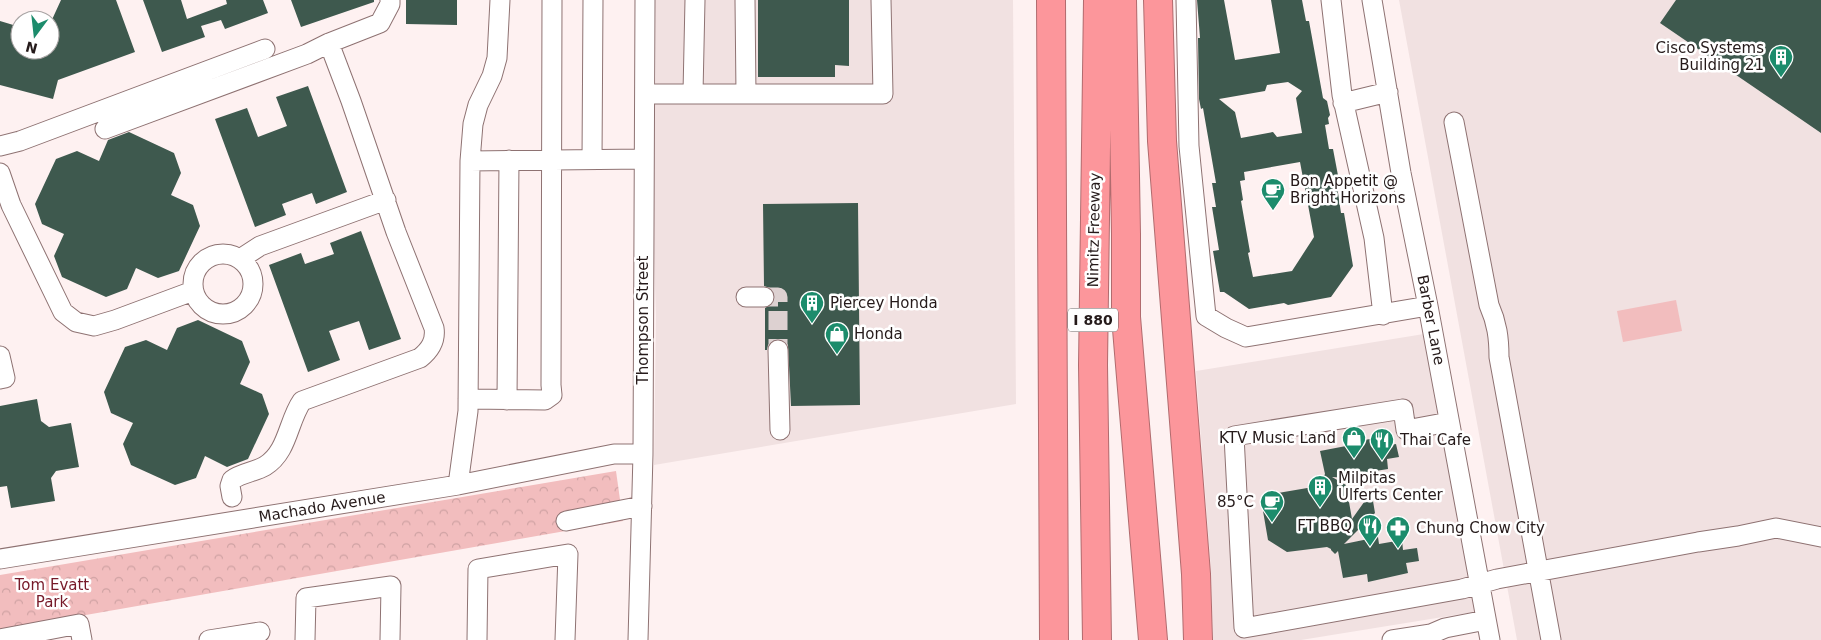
<svg xmlns="http://www.w3.org/2000/svg" width="1821" height="640" font-family="'DejaVu Sans',sans-serif">
<style>
.built{fill:#f1e1e1}
.park{fill:url(#park-crowns)}
.garden{fill:#f2bdbe}
.building{fill:#3e594e;fill-rule:evenodd}
.lines{fill:none;stroke-linecap:round;stroke-linejoin:round}
.minor-tunnel{stroke:#ddd1d1;stroke-width:19;stroke-dasharray:19 9;stroke-linecap:butt}
.minor-casing{stroke:#8e7272;stroke-width:21}
.highway-casing{stroke:#b16b6e;stroke-width:30}
.minor{stroke:#fff;stroke-width:19}
.highway{stroke:#fc969b;stroke-width:28}
.labels{text-anchor:middle;dominant-baseline:central;stroke-width:5;stroke-linejoin:round;paint-order:stroke}
.shield{fill:#fff;stroke:#665f5f;stroke-width:1}
.shield-label{font-size:14px;font-weight:bold;fill:#251a1a}
.poi-label{font-size:15px;fill:#251a1a;stroke:#fff;text-anchor:start}
.street-label{font-size:15px;fill:#251a1a;stroke:#fff}
.park-label{font-size:15px;fill:#761928;stroke:#fff}
</style>
<defs>
<pattern id="park-crowns" width="20" height="18" patternUnits="userSpaceOnUse" patternTransform="scale(1.25)"><rect width="20" height="18" fill="#f2bdbe"/><path d="M2 6a3 3 0 1 1 6 0M12 15a3 3 0 1 1 6 0" fill="none" stroke="#cfa2a3"/></pattern>
</defs>
<rect width="100%" height="100%" fill="#fef1f1"/>
<path class="built" d="M655 0H1013L1016 404 654 465 656 316 652 190 656 77Z
M1399 0H1821V640H1517Z
M1430 333 1480 611 1301 640H1213L1211 571 1196 371Z"/>
<path class="park" d="M616 471 623 521 0 630V575Z"/>
<path class="garden" d="M1676 300 1682 331 1623 342 1617 311Z"/>
<path class="building" d="M61 0H116L135 52 58 80 53 99 0 85V21L20 27V50H50V24Z
M143 0H181L187 19 227 4 226 0H263L268 13 225 29 221 20 201 26 205 37 162 52Z
M291 0H374V2L301 27Z
M406 0H457V25L406 24Z
M758 0H849V66L835 65V77H758Z
M1197 0H1224L1235 60 1280 53 1271 0H1302L1306 21H1309L1323 98 1327 101 1330 115 1328 118 1329 124 1325 125 1329 149H1333L1340 186H1337L1341 213H1344L1353 266 1331 297 1288 305 1284 303 1249 309 1224 292H1220L1213 251 1219 250 1212 207H1216L1212 183H1216L1203 108 1201 109 1199 99 1198 38H1200ZM1288 82 1302 91 1296 98 1302 133 1277 137 1273 132 1241 138 1235 112 1219 99 1265 91 1267 85ZM1300 162 1314 237 1292 271 1253 277 1248 253 1250 252 1241 201 1243 200 1240 181 1245 180 1244 172Z
M1676 0H1821V133L1660 23Z
M308 86 347 192 316 204 312 193 282 204 286 215 255 227 215 119 247 108 258 137 287 126 276 97Z
M129 132 174 153 181 173 171 195 193 205 200 226 179 271 158 278 136 268 127 289 106 297 62 277 54 256 64 234 42 224 35 204 56 159 77 151 99 161 108 140Z
M858 203 860 405 791 406 788 345 783 340 777 339 772 341 768 345 767 350H765V308L773 303 775 297 770 288 764 286 763 204Z
M361 231 401 339 369 350 359 321 329 331 340 360 308 372 269 265 301 253 305 264 334 254 330 243Z
M198 320 242 341 250 362 240 384 262 394 269 414 248 459 227 467 205 456 196 478 175 485 131 465 123 444 133 423 111 413 104 392 125 347 146 340 167 350 177 328Z
M37 399 41 421 49 427 71 423 79 467 56 471 51 478 55 501 11 508 7 486 0 487V406Z
M1383 437 1385 446 1396 444 1399 457 1387 459 1388 469 1363 473 1364 479 1332 477 1346 485 1352 519 1367 498 1373 501 1375 513 1344 544 1378 537 1379 544 1402 540 1403 550 1417 548 1419 561 1406 563 1408 573 1368 582 1367 574 1343 578 1338 551 1335 554 1331 550V549L1327 547 1287 552 1268 540 1263 511 1278 493 1319 486 1325 474 1320 451 1346 446 1345 443Z"/>
<g class="lines">
<path class="minor-tunnel" d="M764 297H778V350"/>
<g class="minor-casing">
<path id="minor" d="M745 0 746 94
M1186 0 1189 146 1206 316 1226 328 1246 337 1428 306
M1331 0 1342 95 1374 238 1383 315
M1372 0 1401 173 1428 306 1490 640
M693 93 695 0
M645 94H883L881 0
M1343 103 1388 92
M1454 122 1489 305C1497 323 1499 338 1499 357L1551 640
M105 129 307 54 329 43 380 23 390 4V0
M0 146 20 141 265 49
M592 160 593 0
M470 161 644 159
M0 173 11 205 63 312 76 322 94 326 115 320 193 291
M193 284a30 30 0 1 1 60 0a30 30 0 1 1-60 0Z
M240 259 260 246 386 200
M746 297H764
M778 350 780 430
M0 356 5 378 0 379
M468 399 545 400 552 395 551 385 552 0
M507 400 509 160
M1449 422 1406 430 1403 409 1234 436 1244 628 1462 589 1497 579 1698 542 1738 536 1776 528 1821 537
M458 485 468 411 470 161 473 124 478 105 492 76 497 58 500 0
M232 497 230 486 232 480C241 473 255 472 265 466 288 452 288 421 302 401L420 358C430 350 436 341 434 328L396 232 351 101 329 43
M566 521 642 506
M0 559 458 485 614 454H643
M1431 634 1445 628 1486 620
M0 639 79 624 82 640
M209 640 260 632
M305 640 306 598 391 586 390 640
M477 640 478 569 568 554 565 640
M638 640 643 454 645 0
M1392 640 1431 634 1432 640"/>
</g>
<g class="highway-casing">
<path id="highway" d="M1051 0 1054 640
M1122 0 1126 234V317L1153 640
M1158 0 1162 141 1196 574 1198 640
M1097 640 1093 365 1098 0"/>
</g>
<use href="#minor" class="minor"/>
<use href="#highway" class="highway"/>
</g>
<defs>
<g id="building-pin" transform="scale(1.25)"><path d="M0 17L-7.5 6A9.5 9.5 0 1 1 7.5 6Z" fill="#1c8c6c" stroke="#fff"/><path d="M-4-6H4V6H1V3H-1V6H-4ZM-2.5-4.3h1.7v1.8h-1.7ZM.8-4.3h1.7v1.8H.8ZM-2.5-1h1.7V.8h-1.7ZM.8-1h1.7V.8H.8Z" fill="#fff"/></g>
<g id="cafe-pin" transform="scale(1.25)"><path d="M0 17L-7.5 6A9.5 9.5 0 1 1 7.5 6Z" fill="#1c8c6c" stroke="#fff"/><path d="M-5.5-4.5H6V0H3Q3 3.5 0 3.5H-2.5Q-5.5 3.5-5.5 0ZM3-3.2v2h1.7v-2ZM-6 4.5H4V6H-6Z" fill="#fff"/></g>
<g id="shop-pin" transform="scale(1.25)"><path d="M0 17L-7.5 6A9.5 9.5 0 1 1 7.5 6Z" fill="#1c8c6c" stroke="#fff"/><path d="M-5-2.5h2.3a2.7 3.5 0 0 1 5.4 0H5L5.5 6h-11ZM-1.5-2.5h3a1.5 2.3 0 0 0-3 0Z" fill="#fff"/></g>
<g id="restaurant-pin" transform="scale(1.25)"><path d="M0 17L-7.5 6A9.5 9.5 0 1 1 7.5 6Z" fill="#1c8c6c" stroke="#fff"/><path d="M-5-6h1v4h1v-4h1v4h1v-4h1v5L-1.5 .5V6h-2V.5L-5-1ZM5-6V6H3V1.5H1.5Q1.5-4 5-6Z" fill="#fff"/></g>
<g id="pharmacy-pin" transform="scale(1.25)"><path d="M0 17L-7.5 6A9.5 9.5 0 1 1 7.5 6Z" fill="#1c8c6c" stroke="#fff"/><path d="M-2-6h4v4h4v4h-4v4h-4v-4h-4v-4h4Z" fill="#fff"/></g>
</defs>
<g fill-rule="evenodd">
<use href="#building-pin" x="1781" y="57"/>
<use href="#cafe-pin" x="1273" y="190"/>
<use href="#building-pin" x="812" y="303"/>
<use href="#shop-pin" x="837" y="334"/>
<use href="#shop-pin" x="1354" y="438"/>
<use href="#restaurant-pin" x="1382" y="440"/>
<use href="#building-pin" x="1320" y="487"/>
<use href="#cafe-pin" x="1272" y="502"/>
<use href="#restaurant-pin" x="1370" y="526"/>
<use href="#pharmacy-pin" x="1398" y="528"/>
</g>
<g class="labels">
<rect class="shield" x="1068" y="308.5" width="50" height="23" rx="4"/>
<g class="shield-label">
<text x="1093" y="320">I 880</text>
</g>
<g class="poi-label">
<text x="1764" y="48" text-anchor="end">Cisco Systems<tspan x="1764" dy="17">Building 21</tspan></text>
<text x="1290" y="181">Bon Appetit @<tspan x="1290" dy="17">Bright Horizons</tspan></text>
<text x="830" y="303">Piercey Honda</text>
<text x="854" y="334">Honda</text>
<text x="1336" y="438" text-anchor="end">KTV Music Land</text>
<text x="1400" y="440">Thai Cafe</text>
<text x="1338" y="478">Milpitas<tspan x="1338" dy="17">Ulferts Center</tspan></text>
<text x="1254" y="502" text-anchor="end">85°C</text>
<text x="1352" y="526" text-anchor="end">FT BBQ</text>
<text x="1416" y="528">Chung Chow City</text>
</g>
<g class="street-label">
<text transform="translate(1094 230) rotate(-89)">Nimitz Freeway</text>
<text transform="translate(643 320) rotate(-90)">Thompson Street</text>
<text transform="translate(1431 320) rotate(79)">Barber Lane</text>
<text transform="translate(322 507) rotate(-9)">Machado Avenue</text>
</g>
<g class="park-label">
<text x="52" y="585">Tom Evatt<tspan x="52" dy="17">Park</tspan></text>
</g>
</g>
<g transform="translate(35 35) rotate(195)"><circle r="24" fill="#ffffff" stroke="#a8a3a3"/>
<path d="M0-4L9 19L0 12L-9 19Z" fill="#1c8c6c"/>
<text y="-8" font-size="14" font-weight="bold" text-anchor="middle" fill="#251a1a">N</text>
</g>
</svg>
